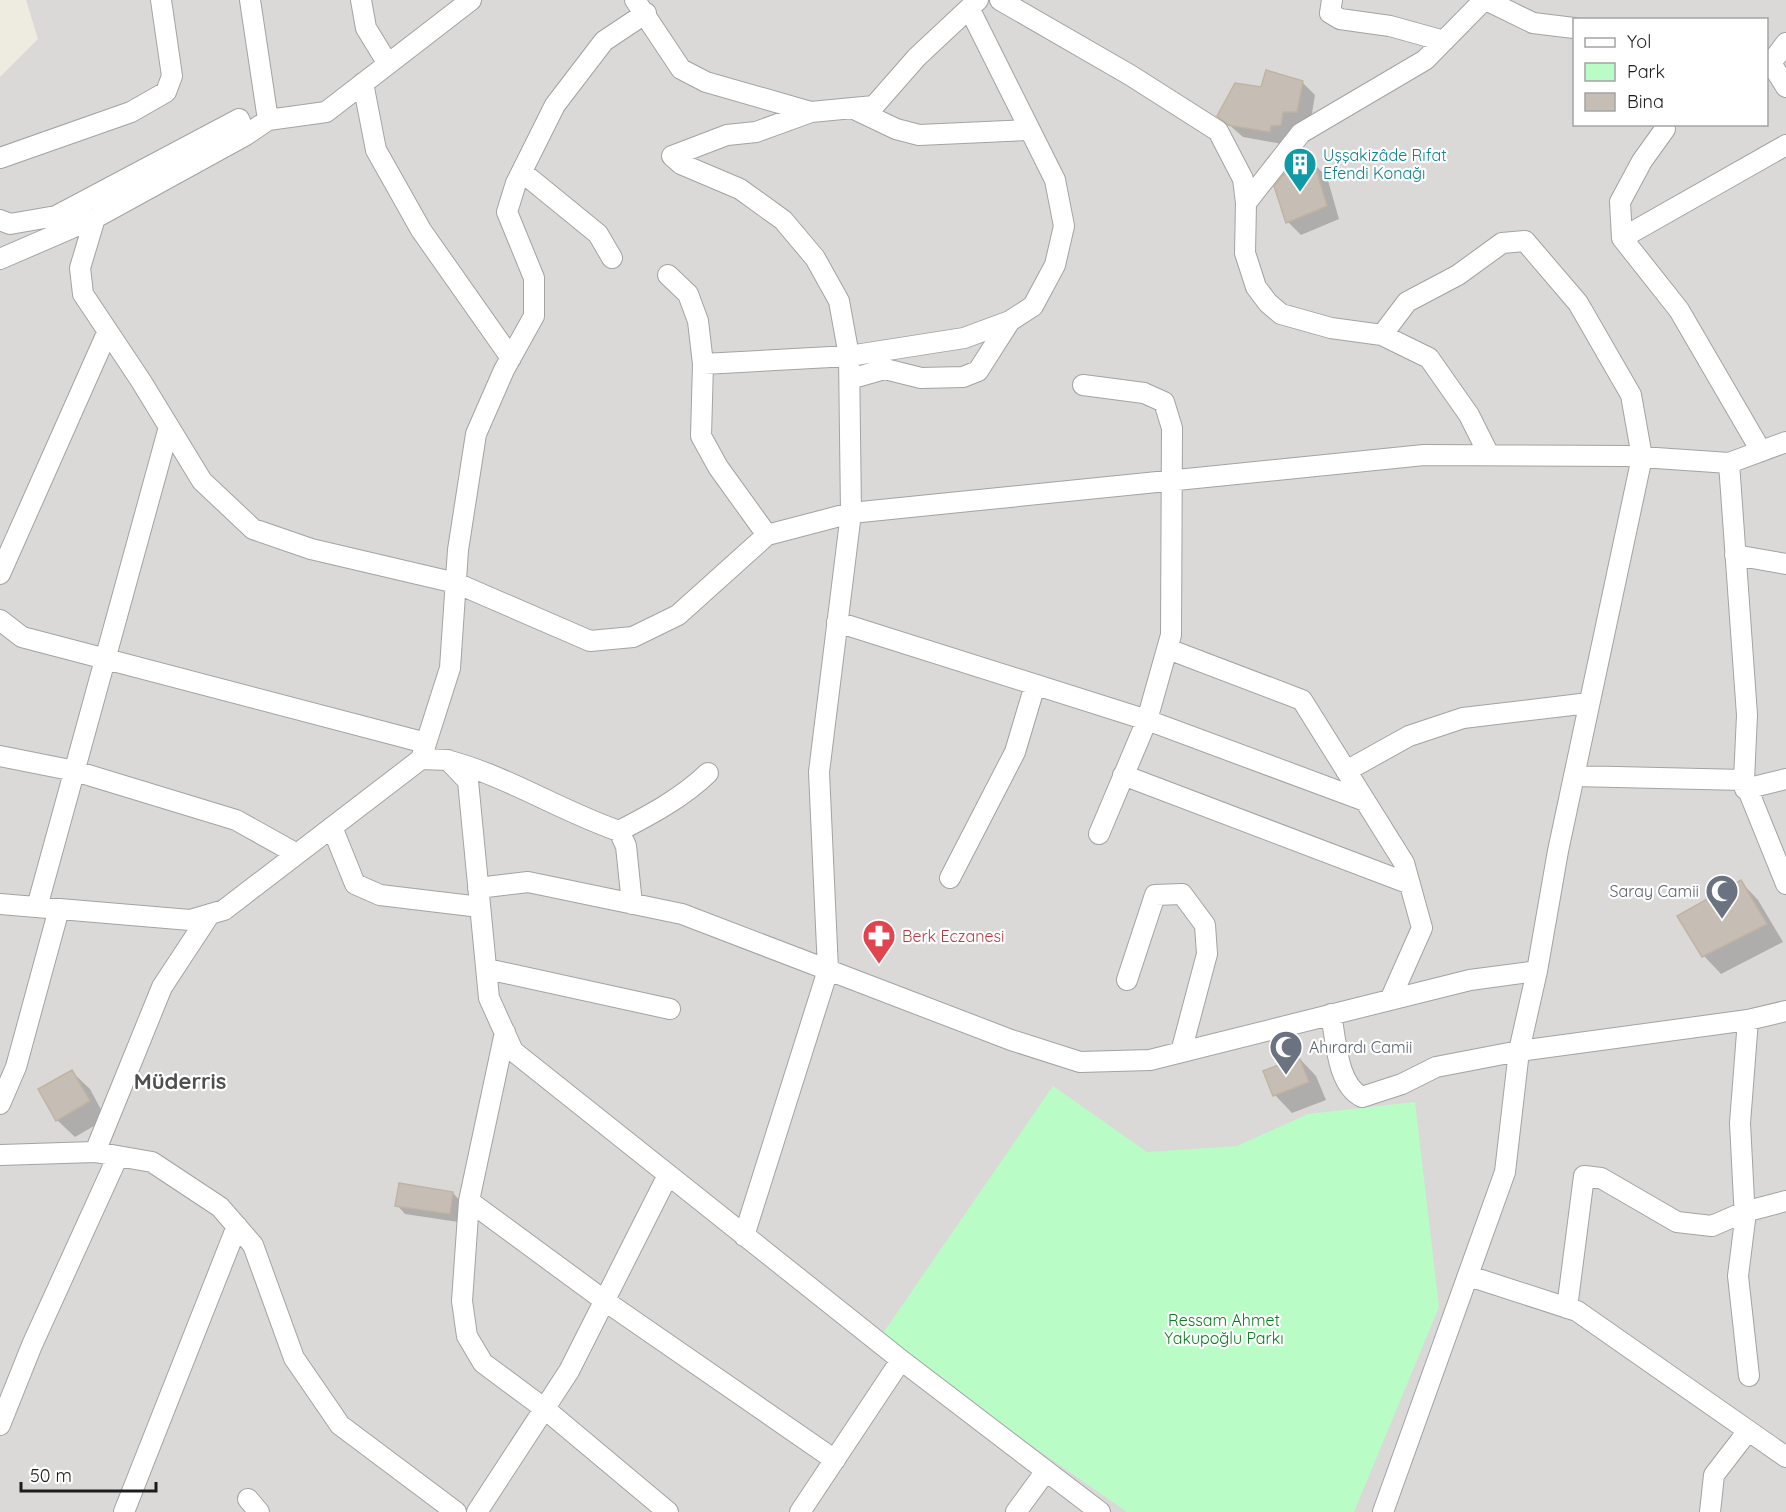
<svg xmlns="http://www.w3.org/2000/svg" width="1786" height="1512" font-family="Quicksand,sans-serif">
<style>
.residential{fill:#dad9d8;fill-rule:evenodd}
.park{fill:#b9fcc6}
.shadow{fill:#0003}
.building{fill:#c6beb4;stroke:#c0b3a2;stroke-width:1.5}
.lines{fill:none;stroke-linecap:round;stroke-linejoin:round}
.street-casing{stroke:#a3a3a3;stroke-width:22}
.street{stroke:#fff;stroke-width:20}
.labels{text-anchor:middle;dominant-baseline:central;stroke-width:4.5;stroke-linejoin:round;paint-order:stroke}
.culture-label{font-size:16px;fill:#0d838f;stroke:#fff;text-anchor:start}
.worship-label{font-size:16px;fill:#5b616d;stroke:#fff;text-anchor:end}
.health-label{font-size:16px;fill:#be3a42;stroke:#fff;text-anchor:start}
.park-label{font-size:16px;fill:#057e1c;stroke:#fff}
.district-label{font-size:22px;font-weight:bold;fill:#4f4f4f;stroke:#fff}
</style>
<rect width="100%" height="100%" fill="#eeebe0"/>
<path class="residential" d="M26 0H1786V1512H0V77L38 39ZM1574 20H1766V124H1574Z"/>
<path class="park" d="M1053 1086 1147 1152 1237 1146 1308 1114 1415 1102 1439 1307 1354 1512H1127L879 1339Z"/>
<path class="shadow" d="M1302 82 1315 95 1310 125H1296L1294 138H1284L1282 144 1243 137 1219 116 1262 89Z
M1314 164 1327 177 1339 219 1301 235 1288 222Z
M1741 882 1758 900 1783 942 1721 974 1704 956 1679 916Z
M1299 1058 1316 1076 1326 1100 1292 1113 1275 1095Z
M72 1072 90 1089 106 1119 75 1137 57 1120Z
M453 1193 461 1202 458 1222 405 1214 397 1205Z"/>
<path class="building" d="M1266 70 1303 81 1297 112H1283L1281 125 1271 126 1270 132 1228 125 1217 116 1235 83 1261 87Z
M1314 162 1327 206 1286 223 1274 186 1284 174Z
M1741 880 1767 924 1702 957 1677 916Z
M1299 1057 1309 1082 1273 1096 1263 1071Z
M72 1070 90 1101 56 1121 38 1089Z
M399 1183 453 1192 450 1214 395 1206Z"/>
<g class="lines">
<g class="street-casing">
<path id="street" d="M250 0 268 120
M361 0 366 28 388 64
M635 0 681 69 706 82 811 112 874 106 917 57 978 0
M1000 0 1130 75 1218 131 1243 179 1246 203 1245 253 1256 287 1268 303 1281 314 1331 328 1382 335 1429 358 1469 415 1489 455
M1332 0 1330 13 1340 19 1390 26 1444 41
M1486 0 1533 23 1574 28
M1766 61 1771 63 1786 87
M1771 63 1786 43
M363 83 376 150 421 230 511 358
M852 108 896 129 919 135 1029 130
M1665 129 1642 161 1620 202 1622 238 1679 310 1761 451
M0 158 131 112 166 92 172 76 161 0
M522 172 598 234 612 258
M1246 203 1301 133 1425 60 1484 0
M95 218 80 268 83 294 141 381 202 481 253 529 311 549 456 583 590 641 633 637 678 615 767 535 851 513 1424 455 1627 456 1729 463 1786 442
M0 220 10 224 56 216 239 119 246 135
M1622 238 1786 145
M0 259 95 218 246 135 268 120 326 112 471 0
M668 275 688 294 698 321 703 364 701 436 718 467 767 535
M1382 335 1407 302 1458 275 1502 243 1525 241 1578 303 1631 395 1642 457 1558 851 1537 971 1519 1051 1505 1172 1383 1512
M703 364 849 356 964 338 1010 321 1033 306 1055 265 1064 226 1055 180 970 10
M850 379 885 369 921 378 963 377 978 371 1010 321
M1083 385 1144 393 1164 402 1172 428 1171 635 1147 720 1099 834
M1729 463 1747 715 1744 780 1786 884
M1735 555 1786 564
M0 574 107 333
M0 620 22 637 426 743
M837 622 1147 720 1365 801
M1168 649 1302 700 1404 863 1422 928 1390 1000
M0 756 75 771 236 820 297 854
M421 759 450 668 458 550 476 434 504 370 534 316V278L507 212 516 183 555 105 604 41 646 13
M450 761C509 777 561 811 619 831L626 846 632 904
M1346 771 1409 736 1463 718 1589 703
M1123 775 1410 884
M1574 776 1744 780
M1745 789 1786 779
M332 827 355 884 380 895 480 907
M619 831C650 815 682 798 708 773
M950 878 1015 752 1035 685
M478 888 528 882 682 914 1011 1040 1080 1062 1150 1060 1470 980 1537 971
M0 904 190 920 224 910 421 759 448 760 468 781 489 998 513 1051 901 1360 1100 1512
M37 907 169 427
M487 969 670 1009
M1127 980 1155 895 1182 894 1205 925 1207 954 1181 1052
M1331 1014C1336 1040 1337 1085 1362 1097L1402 1084 1436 1067 1519 1051 1748 1020 1786 1011
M1748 1020 1740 1123 1745 1220 1738 1276 1749 1376
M505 1032 469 1201 462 1301 467 1336 483 1363 545 1409 668 1512
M0 1104 16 1067 59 909
M95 1152 162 987 210 914
M0 1155 95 1152 152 1162 220 1207 253 1245 294 1358 340 1425 456 1512
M469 1201 605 1301 835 1460
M744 1236 828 970 819 772 851 513 849 356 839 301 815 258 783 220 740 189 681 164 672 156 727 135 756 132 811 112
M1469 1276 1577 1311 1786 1457
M1567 1308 1584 1176 1601 1178 1677 1222 1712 1226 1744 1212 1786 1201
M0 1425 32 1345 118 1156
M248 1499 259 1512
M124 1512 237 1226
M477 1512 569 1371 668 1175
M800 1512 901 1360
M1016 1512 1046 1471
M1710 1512 1714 1475 1748 1431"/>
</g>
<use href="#street" class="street"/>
</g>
<defs>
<g id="building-pin" transform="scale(1.725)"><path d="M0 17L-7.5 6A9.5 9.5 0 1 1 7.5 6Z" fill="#0f9aa8" stroke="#fff"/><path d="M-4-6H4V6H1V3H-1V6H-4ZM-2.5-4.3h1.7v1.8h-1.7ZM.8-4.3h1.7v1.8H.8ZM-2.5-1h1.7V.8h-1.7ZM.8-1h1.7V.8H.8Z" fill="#fff"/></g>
<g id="mosque-pin" transform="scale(1.725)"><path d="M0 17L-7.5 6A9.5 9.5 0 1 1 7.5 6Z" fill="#6b7280" stroke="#fff"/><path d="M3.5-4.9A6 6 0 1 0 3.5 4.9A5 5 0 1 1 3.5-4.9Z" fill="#fff"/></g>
<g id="pharmacy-pin" transform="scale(1.725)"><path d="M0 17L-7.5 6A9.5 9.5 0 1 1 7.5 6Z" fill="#e0444e" stroke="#fff"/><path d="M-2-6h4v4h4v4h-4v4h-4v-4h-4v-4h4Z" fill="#fff"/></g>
</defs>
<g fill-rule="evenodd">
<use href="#building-pin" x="1300" y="164"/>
<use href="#mosque-pin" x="1722" y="891"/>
<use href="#pharmacy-pin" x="879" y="936"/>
<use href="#mosque-pin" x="1286" y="1047"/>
</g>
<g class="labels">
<g class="culture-label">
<text x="1323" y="155">Uşşakizâde Rıfat<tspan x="1323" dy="18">Efendi Konağı</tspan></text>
</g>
<g class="worship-label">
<text x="1699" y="891">Saray Camii</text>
<text x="1309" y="1047" text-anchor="start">Ahırardı Camii</text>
</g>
<g class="health-label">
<text x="902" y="936">Berk Eczanesi</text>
</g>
<g class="park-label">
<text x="1224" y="1320">Ressam Ahmet<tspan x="1224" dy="18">Yakupoğlu Parkı</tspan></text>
</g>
<g class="district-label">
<text x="180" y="1081">Müderris</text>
</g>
</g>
<rect x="1573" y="18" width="195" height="108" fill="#ffffff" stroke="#a4a4a4" stroke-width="1.5"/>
<rect x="1585" y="38" width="30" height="9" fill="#ffffff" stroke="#a4a4a4" stroke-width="1.5"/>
<text x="1627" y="48" font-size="18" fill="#1c1c1c">Yol</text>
<rect x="1585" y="63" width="30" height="18" fill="#b9fcc6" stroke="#a4a4a4" stroke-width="1.5"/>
<text x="1627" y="78" font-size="18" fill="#1c1c1c">Park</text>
<rect x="1585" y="93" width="30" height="18" fill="#c6beb4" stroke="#a4a4a4" stroke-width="1.5"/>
<text x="1627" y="108" font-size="18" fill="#1c1c1c">Bina</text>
<path d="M21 1482v9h135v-9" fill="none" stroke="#1c1c1c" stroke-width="3"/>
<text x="30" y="1482" font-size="18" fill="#1c1c1c" stroke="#ffffff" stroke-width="4.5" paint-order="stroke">50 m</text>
</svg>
